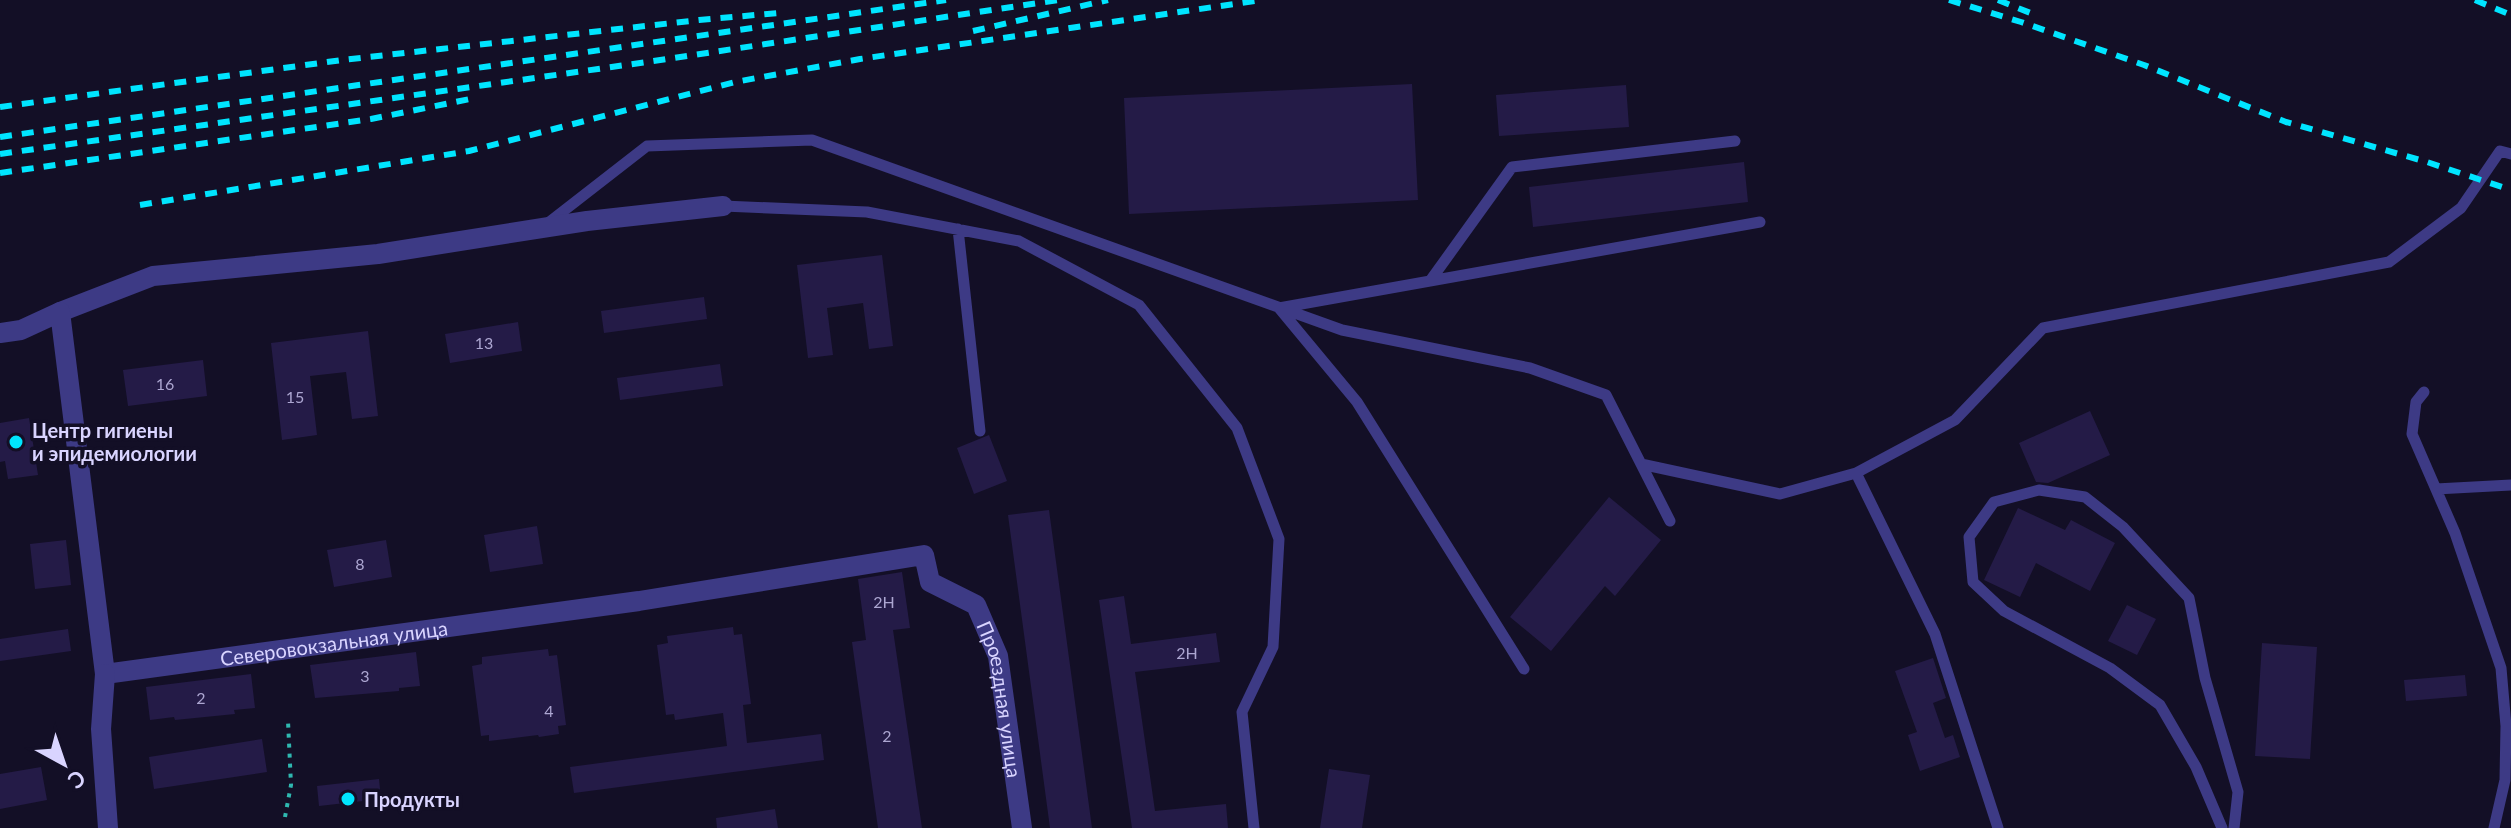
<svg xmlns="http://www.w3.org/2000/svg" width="2511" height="828" font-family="Lato,sans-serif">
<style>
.building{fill:#241b47}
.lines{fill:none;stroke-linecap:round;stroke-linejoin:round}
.path{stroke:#2fb8b0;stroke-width:4;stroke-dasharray:4 6;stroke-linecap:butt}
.lane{stroke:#3d3a85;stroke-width:11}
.street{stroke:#3d3a85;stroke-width:20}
.rail{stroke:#00e5ff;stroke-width:6;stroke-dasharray:12 10;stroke-linecap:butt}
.poi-dot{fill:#00e5ff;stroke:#130f26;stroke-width:3}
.labels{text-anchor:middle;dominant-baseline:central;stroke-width:7;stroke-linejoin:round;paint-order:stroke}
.number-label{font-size:16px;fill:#aca6d1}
.poi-label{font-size:20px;font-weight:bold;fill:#d9d4ff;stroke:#130f26;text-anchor:start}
.street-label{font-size:20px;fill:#d9d4ff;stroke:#130f26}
</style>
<rect width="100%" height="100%" fill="#130f26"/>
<path class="building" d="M1412 84 1418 200 1129 214 1124 98Z
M1626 85 1629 127 1499 136 1496 95Z
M1744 162 1748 202 1533 227 1529 187Z
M882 255 893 346 869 349 863 303 827 308 833 355 808 358 797 265Z
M704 297 707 319 604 333 601 311Z
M518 322 522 351 450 363 445 334Z
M368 331 378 416 352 419 346 372 310 376 317 435 282 440 271 343Z
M203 360 207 396 128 406 123 370Z
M720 364 723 386 620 400 617 378Z
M2090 411 2110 455 2048 483 2036 482 2019 443Z
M29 418 38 475 8 479 5 461 0 462V423Z
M989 435 1007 481 974 494 957 448Z
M1609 497 1661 540 1615 596 1605 586 1551 651 1510 617Z
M2018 508 2065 530 2071 520 2115 543 2090 591 2036 563 2020 597 1984 580Z
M1049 510 1092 828H1050L1008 515Z
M537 526 543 564 490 572 484 535Z
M66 540 71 585 35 589 30 544Z
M386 540 392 577 334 587 327 550Z
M902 572 910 628 893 630 922 828H878L852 642 866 640 858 579Z
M1124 596 1131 644 1216 633 1220 662 1135 672 1155 811 1226 804 1228 828H1132L1099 600Z
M2127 605 2156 619 2137 655 2108 641Z
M733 627 734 635 742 634 751 704 743 705 747 743 821 734 824 760 574 793 570 767 727 746 723 713 675 720 674 714 666 715 657 645 668 643 667 636Z
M68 629 71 651 0 661V639Z
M2262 643 2317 647 2310 759 2255 756Z
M548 649 549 656 557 655 566 725 558 726 559 734 539 737 538 735 489 741V735L481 736 472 666 482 664V657Z
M416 652 420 686 399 688V691L315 698 310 665Z
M1933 658 1946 698 1933 703 1945 738 1953 735 1960 757 1920 771 1908 735 1917 732 1895 671Z
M251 674 255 708 234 710 235 714 175 720 174 717 150 720 146 687Z
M2465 675 2467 696 2406 701 2404 680Z
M262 739 267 772 154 789 149 757Z
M41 767 47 800 0 809V774Z
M1329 769 1370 775 1362 828H1320Z
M379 779 381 799 319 806 317 786Z
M775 809 778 828H717L716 818Z"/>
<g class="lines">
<path class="path" d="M285 817 291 785 288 721"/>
<path class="lane" d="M723 206 867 212 1019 241 1139 305 1237 428 1279 539 1273 647 1242 712 1254 828
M548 223 647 146 812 140 1342 330 1530 368 1606 395 1670 521
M958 229 980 431
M1430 281 1512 167 1735 141
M2424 392 2416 402 2412 434 2455 533 2501 668 2506 726 2505 780 2494 828
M1641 464 1780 494 1856 473 1935 634 1998 828
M1856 473 1955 420 2043 328 2389 262 2461 208 2500 151 2511 154
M2436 489 2511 485
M1524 669 1357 402 1279 308 1760 222
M2222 828 2196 767 2160 705 2110 668 2004 611 1973 582 1969 537 1994 502 2039 490 2085 497 2123 527 2189 598 2205 678 2238 792 2234 828"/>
<g class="street">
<path d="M60 312 153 276 378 254 587 221 723 206"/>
<path id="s1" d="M0 333 21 330 60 312 105 674 639 601 924 555 930 582 976 605 998 656 1022 828"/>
<path d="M105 674 101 729 108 828"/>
</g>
<path class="rail" d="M1949 0 2021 22 2144 65 2286 122 2427 162 2511 190
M1998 0 2038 16
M2475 0 2511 15
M973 31 1108 0
M0 107 342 60 699 20 778 13
M0 137 946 0
M0 154 647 62 1058 0
M0 173 371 119 470 99
M140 205 469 151 735 82 860 59 1261 0"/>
</g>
<g class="poi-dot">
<circle cx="16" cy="442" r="8"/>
<circle cx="348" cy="799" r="8"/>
</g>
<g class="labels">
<g class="number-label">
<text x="484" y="342">13</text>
<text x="165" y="383">16</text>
<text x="295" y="396">15</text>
<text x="360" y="563">8</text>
<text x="884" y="601">2Н</text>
<text x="1187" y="652">2Н</text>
<text x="365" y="675">3</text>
<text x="201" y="697">2</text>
<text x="549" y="710">4</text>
<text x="887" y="735">2</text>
</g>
<g class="poi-label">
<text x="32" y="430">Центр гигиены<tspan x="32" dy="23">и эпидемиологии</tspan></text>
<text x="364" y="799">Продукты</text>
</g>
<g class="street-label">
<text stroke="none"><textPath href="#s1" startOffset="660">Северовокзальная улица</textPath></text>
<text stroke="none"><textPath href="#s1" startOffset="1434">Проездная улица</textPath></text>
</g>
</g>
<g transform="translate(64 764) rotate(140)" stroke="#130f26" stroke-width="6" paint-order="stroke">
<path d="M0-6L14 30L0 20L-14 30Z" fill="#d9d4ff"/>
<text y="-12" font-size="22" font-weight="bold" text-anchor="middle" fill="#d9d4ff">С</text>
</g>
</svg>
